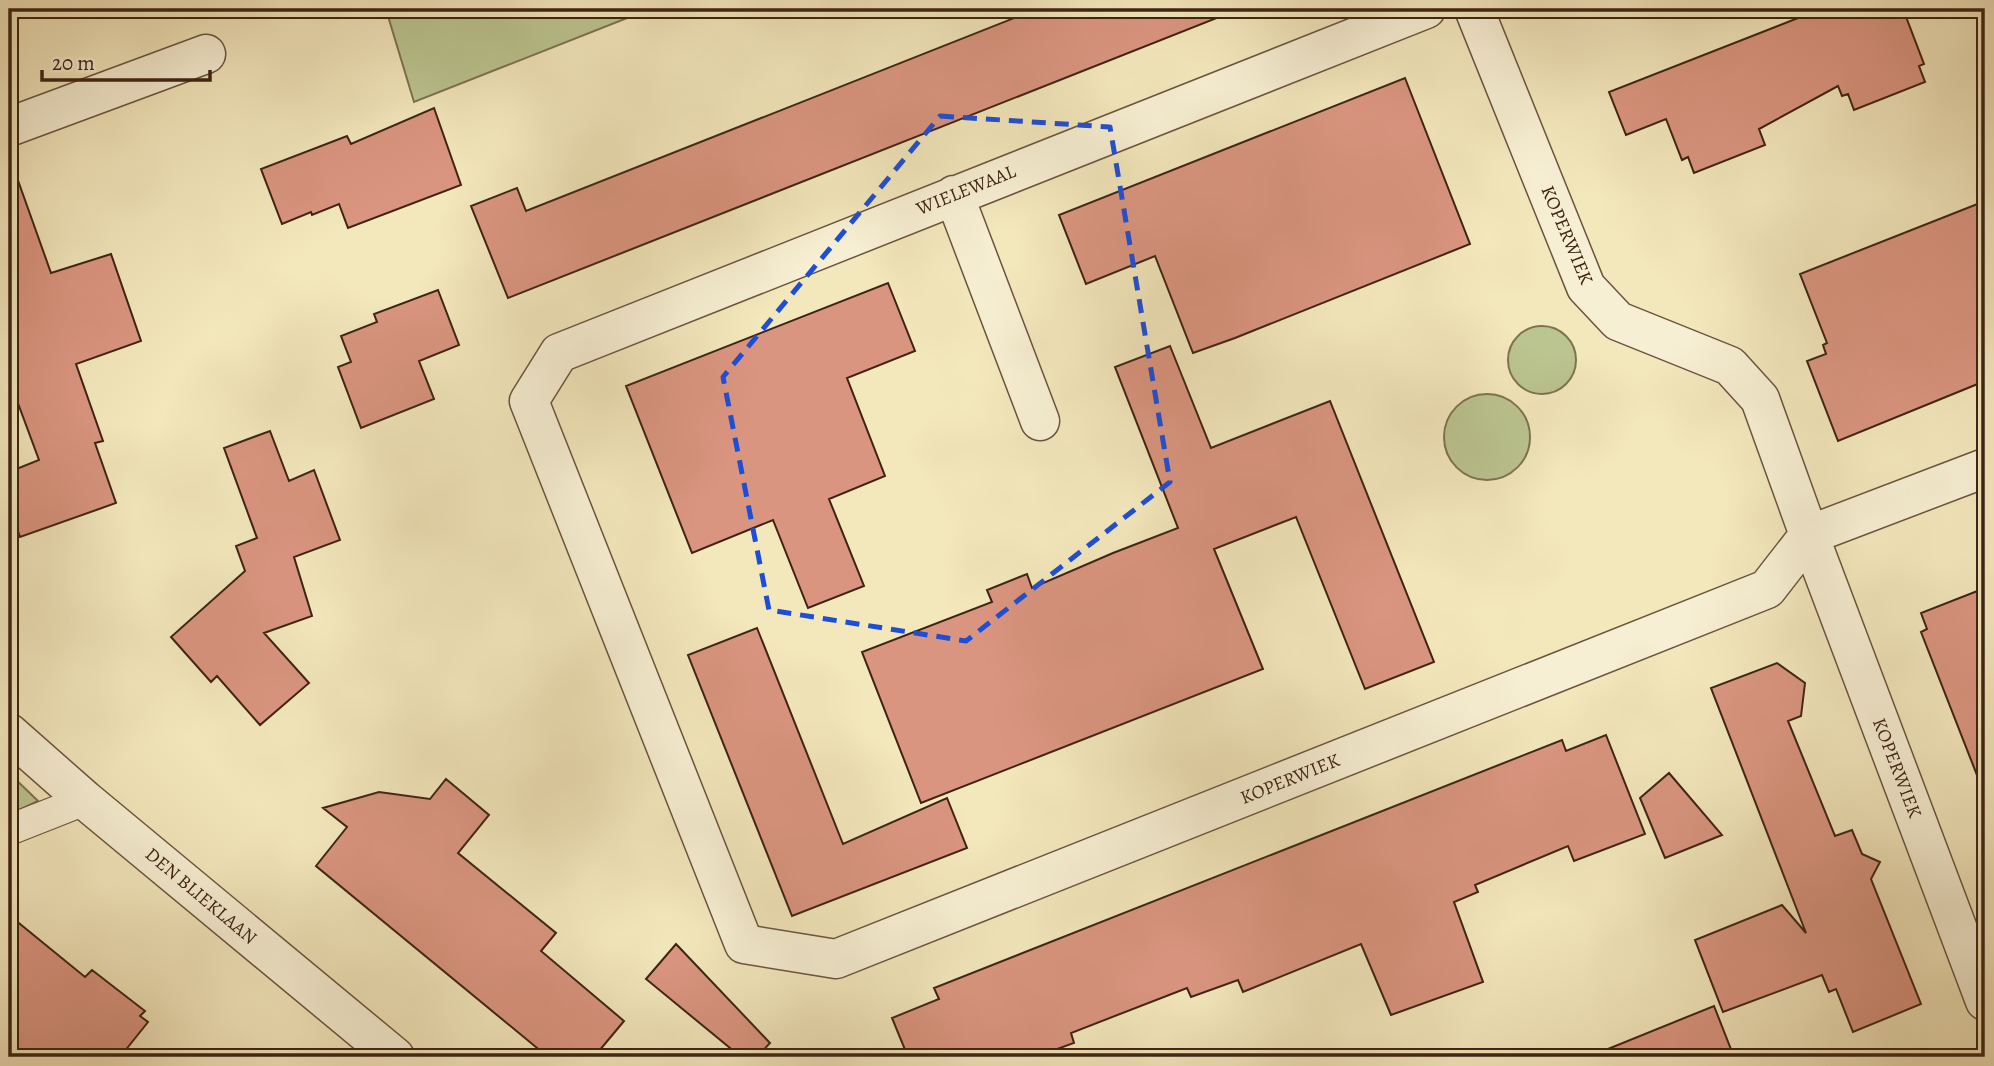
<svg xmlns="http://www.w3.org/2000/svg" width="1994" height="1066" font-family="Alegreya,serif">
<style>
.green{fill:#bbc590;stroke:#7c7452;stroke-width:2}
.building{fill:#da9580;stroke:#3e2314;stroke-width:2}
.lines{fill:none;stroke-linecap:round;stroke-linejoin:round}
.service-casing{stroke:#6b543e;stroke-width:32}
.minor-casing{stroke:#6b543e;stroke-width:41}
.service{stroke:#f7efd3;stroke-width:30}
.minor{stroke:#f7efd3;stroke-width:38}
.marked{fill:none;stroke:#1d4ed8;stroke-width:5;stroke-dasharray:14 9;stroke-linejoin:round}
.labels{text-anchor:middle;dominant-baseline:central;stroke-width:6;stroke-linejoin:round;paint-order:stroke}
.street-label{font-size:19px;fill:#3e2314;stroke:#f7efd3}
</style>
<rect width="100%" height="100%" fill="#f3e7bc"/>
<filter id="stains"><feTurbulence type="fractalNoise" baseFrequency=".00286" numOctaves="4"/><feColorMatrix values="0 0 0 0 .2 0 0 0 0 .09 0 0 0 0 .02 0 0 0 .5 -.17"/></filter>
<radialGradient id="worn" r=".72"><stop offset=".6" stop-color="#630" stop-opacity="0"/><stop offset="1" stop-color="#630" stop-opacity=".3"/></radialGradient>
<path class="green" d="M406 9H650L414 102 388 16Z
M1508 360a34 34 0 1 1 68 0a34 34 0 1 1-68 0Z
M1444 437a43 43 0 1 1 86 0a43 43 0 1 1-86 0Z
M9 773 38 801 9 815Z"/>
<path class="building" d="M1037 9H1231L1232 12 508 298 471 206 517 188 526 211Z
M1821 9H1903L1924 64 1919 66 1925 82 1854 110 1848 94 1842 96 1838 86 1759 129 1765 145 1694 173 1688 157 1682 160 1666 119 1626 135 1609 92Z
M1405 78 1470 244 1235 338 1193 353 1155 256 1086 284 1059 215Z
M434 108 461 185 348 228 339 204 312 215 311 212 282 224 261 169 347 136 351 144Z
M15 172 51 273 111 254 141 341 76 364 103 441 95 443 116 503 20 537 9 504V472L39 460 9 379V173Z
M1985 201V381L1838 441 1807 361 1826 354 1823 345 1827 343 1800 274Z
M888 283 915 351 847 378 885 476 829 499 864 586 808 608 773 520 692 553 626 386Z
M438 290 459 345 419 361 434 399 361 428 338 367 351 362 341 336 377 322 374 314Z
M1170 346 1211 448 1330 401 1434 662 1365 689 1296 517 1214 549 1263 669 921 803 862 652 992 602 987 590 1027 574 1032 588 1113 553 1178 528 1115 367Z
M270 431 289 481 314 470 340 540 294 557 312 616 264 633 309 683 260 725 217 676 211 682 171 637 245 571 236 546 257 538 224 448Z
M1985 588V788H1982L1921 632 1927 629 1921 613Z
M757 628 843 844 947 798 967 848 792 916 688 655Z
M1777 663 1805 683 1801 716 1788 721 1835 836 1852 830 1862 854 1880 862 1871 879 1921 1004 1853 1032 1836 989 1829 992 1822 975 1723 1012 1695 940 1782 905 1806 933 1711 688Z
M1606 735 1645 834 1574 861 1568 846 1475 885 1478 892 1454 902 1483 982 1391 1015 1361 944 1243 992 1238 980 1191 997 1187 988 1071 1033 1074 1043 1035 1057H908L892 1018 939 999 934 988 1562 740 1566 751Z
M1669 773 1722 835 1665 858 1640 798Z
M446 779 489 815 458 853 556 933 541 951 624 1021 594 1057H548L316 866 347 827 323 808 379 792 430 799Z
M9 915 85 977 92 970 145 1011 140 1016 148 1022 120 1057H9Z
M676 944 770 1043 757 1057H741L646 979Z
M1714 1006 1734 1057H1594L1593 1055Z"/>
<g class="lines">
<g class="service-casing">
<path id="service" d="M9 830 85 800"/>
</g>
<g class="minor-casing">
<path id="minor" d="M1426 9 559 353 529 401 744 944 836 959 1767 589 1809 535 1985 468
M1474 9 1586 287 1618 321 1730 366 1760 399 1809 535 1985 1001
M9 127 206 54
M954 195 1040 421
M9 733 85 800 395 1057"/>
</g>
<use href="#service" class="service"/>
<use href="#minor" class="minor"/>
</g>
<path class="marked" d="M940 116 1110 127 1170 482 966 641 769 610 723 377Z"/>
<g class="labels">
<g class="street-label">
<text transform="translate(966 190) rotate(-22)">WIELEWAAL</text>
<text transform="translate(1567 235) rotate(67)">KOPERWIEK</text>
<text transform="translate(1897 768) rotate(69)">KOPERWIEK</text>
<text transform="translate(1290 779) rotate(-22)">KOPERWIEK</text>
<text transform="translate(201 896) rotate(40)">DEN BLIEKLAAN</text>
</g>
</g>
<rect width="1994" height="1066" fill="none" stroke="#f3e7bc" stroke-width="35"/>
<rect x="10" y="10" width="1973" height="1045" fill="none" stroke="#3e2314" stroke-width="3.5"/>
<rect x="18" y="18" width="1959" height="1031" fill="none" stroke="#3e2314" stroke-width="2"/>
<path d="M42 70v10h168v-10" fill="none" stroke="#3e2314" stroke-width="3.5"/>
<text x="52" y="70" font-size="21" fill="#3e2314" stroke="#f7efd3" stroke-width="5" paint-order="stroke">20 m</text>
<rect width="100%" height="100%" filter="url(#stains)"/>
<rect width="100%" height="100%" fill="url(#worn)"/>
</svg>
